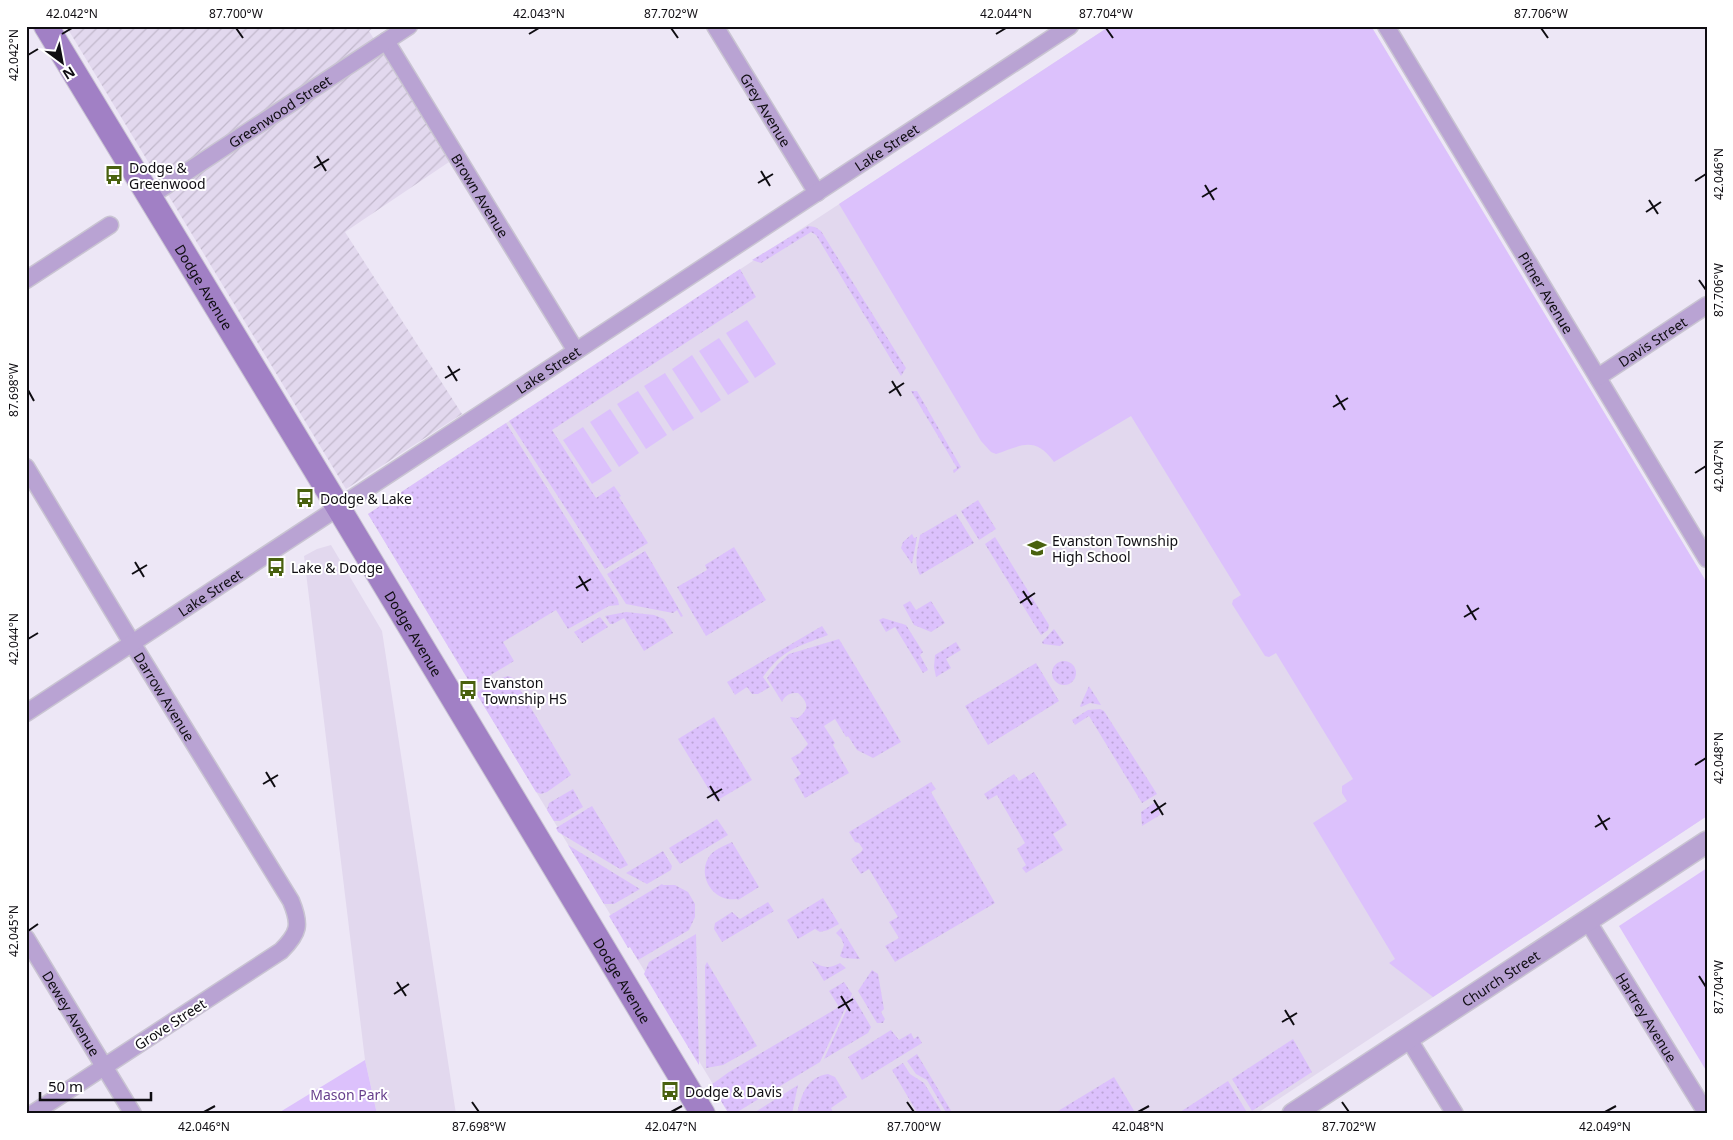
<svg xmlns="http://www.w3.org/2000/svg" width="1733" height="1140" font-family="'Noto Sans',sans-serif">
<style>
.built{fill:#e2d8ee}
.industrial{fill:url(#industrial-furrows)}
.grass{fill:url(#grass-dots)}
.park{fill:#dcc1fc}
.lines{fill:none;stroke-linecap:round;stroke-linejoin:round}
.minor-casing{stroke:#c9c4d2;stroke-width:19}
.tertiary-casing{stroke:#c9c4d2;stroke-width:24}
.secondary-casing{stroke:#c9c4d2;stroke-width:26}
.minor{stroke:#b9a3d3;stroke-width:16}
.tertiary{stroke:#b9a3d3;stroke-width:21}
.secondary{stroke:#a180c5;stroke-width:24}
.ticks{fill:none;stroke:#0f0d12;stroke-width:2}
.labels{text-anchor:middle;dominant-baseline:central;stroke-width:4;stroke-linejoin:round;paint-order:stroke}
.street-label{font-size:14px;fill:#0f0d12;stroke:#fff}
.poi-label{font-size:14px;fill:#0f0d12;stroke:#fff;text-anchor:start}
.park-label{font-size:14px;fill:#663e8c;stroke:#fff}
.neatline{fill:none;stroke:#0f0d12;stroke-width:2}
.ticks-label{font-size:12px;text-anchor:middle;fill:#0f0d12}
</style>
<defs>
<pattern id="industrial-furrows" width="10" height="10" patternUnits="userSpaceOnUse" patternTransform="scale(1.25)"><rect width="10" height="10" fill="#e2d8ee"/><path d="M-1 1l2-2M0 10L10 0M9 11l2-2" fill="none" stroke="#c1b8cb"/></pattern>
<pattern id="grass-dots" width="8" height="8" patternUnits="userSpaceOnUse" patternTransform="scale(1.25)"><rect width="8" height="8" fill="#dcc1fc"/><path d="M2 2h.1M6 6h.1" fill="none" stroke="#bca5d7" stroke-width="1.8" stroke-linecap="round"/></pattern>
</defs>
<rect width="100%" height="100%" fill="#ede7f6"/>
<path class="built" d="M1110 26H1371L1707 583V816L1256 1114H731L368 514Z
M331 545 382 631 456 1114H377L365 1060 304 556 317 549Z"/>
<path class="industrial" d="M66 26H376L369 31 449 162 345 232 462 414 346 489Z"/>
<path class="grass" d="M808 226 815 227 821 231 906 368 901 376 816 235 811 232 761 263 752 260Z
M740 269 756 297 552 430 596 498 614 486 621 496 619 497 648 543 605 569 509 421Z
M911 391H917L961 467 954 473 953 470 957 468Z
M506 423 618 600 619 605 609 606 568 629 556 610 503 642 514 661 472 686 368 514Z
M978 500 996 529 979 540 961 511Z
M956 514 974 543 920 575C913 563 918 548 920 535Z
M912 534 914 538 917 537 912 564 901 548 903 542Z
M995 537 1049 625 1048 630 1041 635 985 544Z
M734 547 766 600 706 636 677 587 707 570 705 565Z
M645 551 683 616 681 617 677 610 673 613 626 604 607 574Z
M910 601 916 610 931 601 945 623 931 632 914 625 903 605Z
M626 612 654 615 664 619 673 633 644 651 624 618 613 624H610L605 616Z
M600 617 608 627 582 643 574 632Z
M883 618 906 625 923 652 920 655 928 670 923 673 895 627 886 632 879 620Z
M822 626 828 635C797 647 783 649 763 677L770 687 758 694H752L747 687 735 695 727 682Z
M1054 629 1064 643 1060 646 1043 644 1042 642Z
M839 639 901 742 873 758 857 750 848 736 846 737 835 719 824 726 835 743 833 745 849 773 805 798 794 779 801 774 791 758 800 753 808 744 790 717 798 718C810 709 808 702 798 693 790 693 786 694 782 702L767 678 778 664 789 654Z
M956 642 961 650 946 659 951 668 936 677 934 667 935 655Z
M1052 673a12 12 0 1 1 24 0a12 12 0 1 1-24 0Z
M1036 663 1059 701 988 745 965 706Z
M508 676 513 678 571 775 547 792 541 794 536 792 476 693 501 678Z
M1089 686 1101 705 1090 703 1081 707 1080 706Z
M1100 709 1104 711 1157 794 1142 803 1089 716 1075 725 1072 720 1088 710Z
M714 717 752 780 716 801 678 739Z
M1034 772 1067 825 1053 834 1063 850 1026 873 1022 868 1026 865 1017 849 1025 843 997 795 988 800 984 794 1014 774 1019 781Z
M931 782 936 789 931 792 995 903 895 962 885 946 899 938 889 922 898 917 869 869 861 874 851 859 861 852 863 849 859 843 855 842 849 832Z
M573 789 583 807 560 821H554L547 810 549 803Z
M1154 803 1158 806 1160 815 1142 826 1141 812Z
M592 806 628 865 620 869 558 832 556 828Z
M717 819 728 835 680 864 669 848Z
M732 842 759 887 738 900 737 899C712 903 695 873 711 854 716 849 726 845 732 842Z
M568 845 640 889 614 904H604Z
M663 851 672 866 671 870 647 884 626 873Z
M662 884 663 885H675L688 892 695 904V917L689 930 638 960 630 947 628 948 609 916Z
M823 898 839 924 828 930 820 932 815 929 798 939 787 920Z
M768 902 774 911 722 942 714 929 715 923 732 912 740 919Z
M841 928 860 959 843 958 840 956 844 945 841 938 836 933Z
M696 934 699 1065 644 974 649 962Z
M812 961C823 968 829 969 840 963L846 968 824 981Z
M707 962 757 1046 723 1065 706 1068 705 966Z
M872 970 878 974 884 1009 881 1012 885 1019 883 1023H877L858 991Z
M844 982 852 994 820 1062 734 1114H729L711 1085 729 1072 839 1007 829 991Z
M853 996 871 1027 868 1033 824 1059Z
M891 1030 899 1040 911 1033 914 1039 918 1036 922 1043 862 1080 848 1057Z
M1293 1039 1312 1072 1252 1111 1232 1079Z
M917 1054 953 1114H947L927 1080 916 1074 907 1061Z
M903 1063 910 1074 924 1083 943 1114H918L892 1070Z
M828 1074 835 1077 847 1097 831 1108 834 1114H797C801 1095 807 1077 828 1074Z
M1114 1077 1136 1114H1053Z
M1228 1081 1248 1114H1177Z
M798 1085 792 1114H752Z"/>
<path class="park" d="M1110 26H1371L1707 583V816L1433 997 1389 963 1395 959 1313 823 1347 801 1342 793V786L1353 779 1276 653 1269 657 1265 656 1232 604 1233 600 1241 595 1131 416 1054 462C1035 436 1022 445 996 454L991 452 981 441 839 204Z
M747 320 776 364 755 378 726 333Z
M719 338 749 382 728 395 699 351Z
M692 355 721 400 701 413 672 369Z
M665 373 694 418 673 431 644 386Z
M638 391 667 435 646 449 617 404Z
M610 409 639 453 619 467 590 422Z
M583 427 612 471 592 484 563 440Z
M1707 868V1072L1619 926Z
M365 1060 377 1114H281L280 1112Z"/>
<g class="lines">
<g class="minor-casing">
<g id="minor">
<path id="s1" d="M715 26 817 193"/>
<path id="s2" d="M1386 26 1707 559"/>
<path id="s3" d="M386 41 576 351"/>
<path id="s4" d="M150 196 409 26"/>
<path d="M26 280 110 225"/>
<path id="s5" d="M1598 377 1707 305"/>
<path id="s6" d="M26 467 132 643 291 901C301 925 299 933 281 951L32 1114"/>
<path id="s7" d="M26 713 1070 26"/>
<path id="s8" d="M1587 920 1707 1114"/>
<path id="s9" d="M26 938 133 1114"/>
<path d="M1408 1038 1455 1114"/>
</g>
</g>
<g class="tertiary-casing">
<g id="tertiary">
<path id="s10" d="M1293 1114 1707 842"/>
</g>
</g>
<g class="secondary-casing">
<g id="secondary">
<path id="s11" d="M46 26 338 507 703 1114"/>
</g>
</g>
<use href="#minor" class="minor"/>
<use href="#tertiary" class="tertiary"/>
<use href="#secondary" class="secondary"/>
</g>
<path class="ticks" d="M236 28 243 38M671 28 678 38M1106 28 1113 38M1541 28 1548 38M62 34 72 28M529 34 539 28M996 34 1006 28M28 55 38 49M317 156 326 171M314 168 329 159M761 171 770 186M1695 181 1706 174M758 183 773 174M1205 185 1214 200M1202 197 1217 188M1649 200 1658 214M1646 212 1661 202M1699 280 1706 290M448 366 457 381M445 378 460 369M892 381 901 396M28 390 34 401M889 393 904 383M1336 395 1345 410M1333 407 1348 398M1695 473 1706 466M135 562 144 577M132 574 147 565M579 576 588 591M576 588 591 579M1023 591 1032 605M1020 603 1035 593M1467 605 1476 620M1464 617 1479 608M28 639 38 633M1695 765 1706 758M266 772 275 787M263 784 278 775M710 786 719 801M707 798 722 789M1154 800 1163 815M1151 813 1166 803M1598 815 1607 830M1595 827 1610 818M28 931 38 924M1699 976 1706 987M397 982 406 996M394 994 409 984M841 996 850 1011M838 1008 853 999M1285 1010 1294 1025M1282 1022 1297 1013M472 1102 479 1112M907 1102 914 1112M1342 1102 1349 1112M204 1112 215 1106M671 1112 682 1106M1138 1112 1149 1106M1605 1112 1616 1106"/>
<defs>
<g id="bus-bare" transform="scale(1.5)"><path d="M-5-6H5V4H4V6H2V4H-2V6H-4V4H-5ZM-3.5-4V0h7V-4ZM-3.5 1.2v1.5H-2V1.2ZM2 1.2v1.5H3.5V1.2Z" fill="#49610f" stroke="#fff" stroke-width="2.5" paint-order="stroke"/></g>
<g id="school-bare" transform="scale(1.5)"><path d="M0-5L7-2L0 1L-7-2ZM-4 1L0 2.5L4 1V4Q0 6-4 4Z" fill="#49610f" stroke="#fff" stroke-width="2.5" paint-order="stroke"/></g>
</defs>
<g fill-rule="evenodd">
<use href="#bus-bare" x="114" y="175"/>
<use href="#bus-bare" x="305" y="498"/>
<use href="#school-bare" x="1037" y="548"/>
<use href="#bus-bare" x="276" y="567"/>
<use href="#bus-bare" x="468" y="690"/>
<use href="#bus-bare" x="670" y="1091"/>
</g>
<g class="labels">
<g class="street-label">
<text stroke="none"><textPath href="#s1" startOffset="98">Grey Avenue</textPath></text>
<text stroke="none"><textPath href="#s4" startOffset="155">Greenwood Street</textPath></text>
<text stroke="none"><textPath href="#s7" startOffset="1030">Lake Street</textPath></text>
<text stroke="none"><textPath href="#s3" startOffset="181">Brown Avenue</textPath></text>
<text stroke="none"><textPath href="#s11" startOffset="305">Dodge Avenue</textPath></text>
<text stroke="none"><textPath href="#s2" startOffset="311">Pitner Avenue</textPath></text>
<text stroke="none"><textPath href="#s5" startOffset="65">Davis Street</textPath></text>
<text stroke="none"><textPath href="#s7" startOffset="625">Lake Street</textPath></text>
<text stroke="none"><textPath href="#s7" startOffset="220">Lake Street</textPath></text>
<text stroke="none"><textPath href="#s11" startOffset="710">Dodge Avenue</textPath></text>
<text stroke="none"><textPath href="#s6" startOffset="268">Darrow Avenue</textPath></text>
<text stroke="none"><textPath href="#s10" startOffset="248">Church Street</textPath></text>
<text stroke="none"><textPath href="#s11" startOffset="1115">Dodge Avenue</textPath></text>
<text stroke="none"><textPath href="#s9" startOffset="88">Dewey Avenue</textPath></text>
<text stroke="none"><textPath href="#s8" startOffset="114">Hartrey Avenue</textPath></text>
<text transform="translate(170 1024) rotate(-33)">Grove Street</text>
</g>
<g class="poi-label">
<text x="129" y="167">Dodge &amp;<tspan x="129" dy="16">Greenwood</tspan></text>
<text x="320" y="498">Dodge &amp; Lake</text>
<text x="1052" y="540">Evanston Township<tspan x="1052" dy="16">High School</tspan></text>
<text x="291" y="567">Lake &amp; Dodge</text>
<text x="483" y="682">Evanston<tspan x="483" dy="16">Township HS</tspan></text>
<text x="685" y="1091">Dodge &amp; Davis</text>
</g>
<g class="park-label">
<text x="349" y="1094">Mason Park</text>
</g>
</g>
<rect width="1733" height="1140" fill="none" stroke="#ffffff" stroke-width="55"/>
<g transform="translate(62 62) rotate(148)" stroke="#ffffff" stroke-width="4" paint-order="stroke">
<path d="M0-4L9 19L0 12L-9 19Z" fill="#0f0d12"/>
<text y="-8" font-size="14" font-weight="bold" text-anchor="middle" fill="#0f0d12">N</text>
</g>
<path d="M40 1092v8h111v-8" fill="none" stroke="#0f0d12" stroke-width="2.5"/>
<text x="48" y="1092" font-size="15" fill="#0f0d12" stroke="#ffffff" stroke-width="4" paint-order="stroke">50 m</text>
<rect x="28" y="28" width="1678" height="1084" class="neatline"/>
<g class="ticks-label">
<text x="72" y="18">42.042°N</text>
<text x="236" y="18">87.700°W</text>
<text x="539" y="18">42.043°N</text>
<text x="671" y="18">87.702°W</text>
<text x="1006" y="18">42.044°N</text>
<text x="1106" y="18">87.704°W</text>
<text x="1541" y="18">87.706°W</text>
<text transform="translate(14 55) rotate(-90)" y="4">42.042°N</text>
<text transform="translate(1719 174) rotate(-90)" y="4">42.046°N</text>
<text transform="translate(1719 290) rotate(-90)" y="4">87.706°W</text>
<text transform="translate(14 390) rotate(-90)" y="4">87.698°W</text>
<text transform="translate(1719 466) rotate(-90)" y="4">42.047°N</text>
<text transform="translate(14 639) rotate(-90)" y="4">42.044°N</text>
<text transform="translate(1719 758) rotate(-90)" y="4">42.048°N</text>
<text transform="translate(14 931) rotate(-90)" y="4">42.045°N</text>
<text transform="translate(1719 987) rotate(-90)" y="4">87.704°W</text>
<text x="204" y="1131">42.046°N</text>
<text x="479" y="1131">87.698°W</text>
<text x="671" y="1131">42.047°N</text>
<text x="914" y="1131">87.700°W</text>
<text x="1138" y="1131">42.048°N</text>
<text x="1349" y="1131">87.702°W</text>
<text x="1605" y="1131">42.049°N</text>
</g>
</svg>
